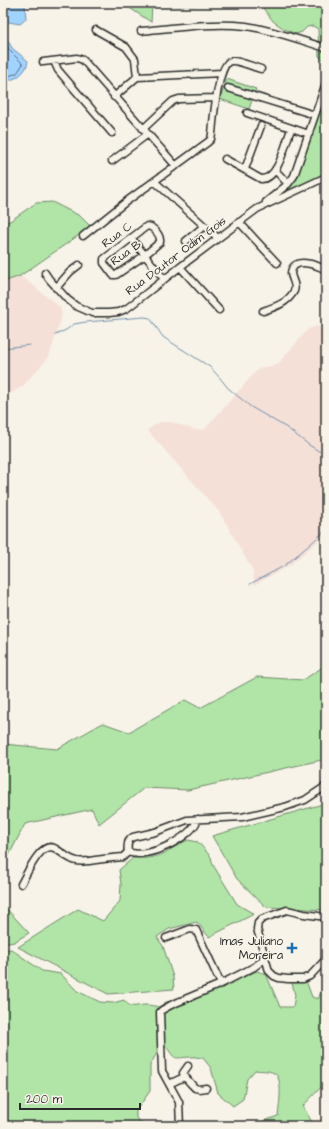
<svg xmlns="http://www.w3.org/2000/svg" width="329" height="1129" font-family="'Architects Daughter',sans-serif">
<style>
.built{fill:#f5e0d8}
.green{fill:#b1e5a7;stroke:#6e8869}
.water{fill:#a1d3ff;stroke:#7290aa}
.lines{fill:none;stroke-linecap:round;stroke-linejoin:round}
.shore{stroke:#5a6e80;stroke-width:1}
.stream{stroke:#7290aa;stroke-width:1}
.minor-casing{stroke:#2b2b2b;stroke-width:9}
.minor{stroke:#f7f3e8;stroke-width:6}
.poi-dot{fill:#1f6fb2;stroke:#f7f3e8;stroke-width:1.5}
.labels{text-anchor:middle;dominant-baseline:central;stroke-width:3.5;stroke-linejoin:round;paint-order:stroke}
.street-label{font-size:12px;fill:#2b2b2b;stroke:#f7f3e8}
.poi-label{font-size:12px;fill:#2b2b2b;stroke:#f7f3e8;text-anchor:end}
</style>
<rect width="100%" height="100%" fill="#f7f3e8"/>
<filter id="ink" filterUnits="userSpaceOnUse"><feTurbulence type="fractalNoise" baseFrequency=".025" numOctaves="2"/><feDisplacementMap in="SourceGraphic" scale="8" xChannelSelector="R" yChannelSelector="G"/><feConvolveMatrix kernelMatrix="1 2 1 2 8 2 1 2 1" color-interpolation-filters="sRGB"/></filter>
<g filter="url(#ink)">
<path class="built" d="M3 268H11L60 307 62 315 49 357 23 386 3 398Z
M316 326 326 329V534L290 565 254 585 253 571 220 513 147 430 160 422H171L196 430 205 429 259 368 277 365 307 330Z"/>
<path class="green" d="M122 3H216L215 5H152L151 22Z
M259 3H302L317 7 322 6 323 3H326V62L319 56 318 29 313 26 307 27 302 32 296 34 284 29 273 21Z
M227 79 256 89 249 109 220 99Z
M326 88V174L284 195 289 187Z
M52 202 80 216 89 225V228L20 276 3 282V222L10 221 36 203Z
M326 665V759L188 790 144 788 99 824 92 809 25 824 3 867V744L57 749 103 723 129 732 185 700 200 708 257 677 303 680Z
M326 803V910L266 907 237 879 212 836Z
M188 840 198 842 211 857 213 865 237 904 254 914 209 937 197 922 169 929 157 937 163 946 173 977 174 989 108 994 18 947 78 909 103 921 120 901 121 884 119 870 133 858C144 859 155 858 165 853 173 848 179 844 188 840Z
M3 905 29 933 14 942 3 944Z
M11 949 42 971 61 974 77 991 100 1002 113 1003 124 1000C131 1010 136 1005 146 1005 150 1005 155 1006 159 1007L166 1002 178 1000 182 1005 257 971 266 974 280 1007H293L295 995 291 979 305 978 312 997 318 999 323 987 326 984V1082L303 1106 314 1126H284L281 1124 274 1126H249L278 1116C279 1106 284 1078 274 1073 269 1070 260 1071 255 1070L247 1079 243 1099 233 1106 218 1093 211 1068 203 1058C199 1058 194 1056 190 1057 173 1058 176 1061 166 1046H161L150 1065V1091L136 1111V1118L145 1126H3V950Z"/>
<path class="water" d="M3 3H27L25 6 26 19 20 24 3 21Z
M3 33 5 35 12 48 28 61C26 74 15 80 3 82Z"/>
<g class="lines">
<path class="shore" d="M3 39 9 50 23 64 17 73 3 78"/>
<path class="stream" d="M55 335 66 330 74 324 86 322 144 317 150 318 163 337 210 367 220 378 228 388 251 407 287 428 309 445 322 453
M3 348 30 345
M250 584 284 566 307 547 326 530"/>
<g class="minor-casing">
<path id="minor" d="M96 30 126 47 135 59 137 77
M141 31C173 28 214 22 246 26 273 30 300 40 326 48
M54 61 58 70 112 133
M43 62 77 58 83 60 176 166
M228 88 315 115
M114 97 137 77 222 73
M247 113 309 134
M143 129 173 101 179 99 216 98
M225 159 261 179C278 180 285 145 290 132
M112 161 148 134
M245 169 261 126
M276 171 288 184
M154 181 218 238
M266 202 288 184 294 176 326 83
M239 222 277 263
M147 226 151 227C155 230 161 236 160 242L145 255 116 275H113L104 263V259Z
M83 236 127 201 208 142 211 139 212 134C213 122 218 62 231 61 239 60 253 67 261 69
M131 238 164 279
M186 241 204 226
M180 267 219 310
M45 273 49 279 67 299 76 306 92 313H109L118 312 126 309 139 299 180 267 257 209 326 177
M56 288 70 272 79 265
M263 311C275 307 288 303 294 291 297 284 291 279 291 273 293 256 317 265 326 270
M128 852C147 860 192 838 198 819
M21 884C27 874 41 839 56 849 63 853 69 860 77 861 81 862 85 861 89 861 100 859 111 858 123 857L128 852C127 846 127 840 133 837L155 832 187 820 242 817 285 807 305 800 326 786
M326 917 304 914 287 910 262 919 258 923 257 929 269 971 274 976 279 978 288 979H303L310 976 326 959
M166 938 190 929 196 930 221 984
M188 1066 183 1073C184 1076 192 1085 195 1088L199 1089 206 1088
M169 1084 184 1077
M180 1126 179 1102 162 1071 160 1012 162 1010 171 1005 221 984 254 967 262 961 264 955"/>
</g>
<use href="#minor" class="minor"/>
</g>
</g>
<path class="poi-dot" d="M290 942h4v4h4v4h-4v4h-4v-4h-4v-4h4z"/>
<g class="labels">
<g class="street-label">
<text transform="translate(117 235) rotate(-37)">Rua C</text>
<text transform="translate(126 253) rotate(-35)">Rua B</text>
<text transform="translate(176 256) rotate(-37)">Rua Doutor Odim Gois</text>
</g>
<g class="poi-label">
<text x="283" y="941">Imas Juliano<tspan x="283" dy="14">Moreira</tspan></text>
</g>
</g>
<rect width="329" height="1129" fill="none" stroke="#f7f3e8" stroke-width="16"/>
<rect x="8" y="8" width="313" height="1113" fill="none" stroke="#2b2b2b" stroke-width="1.5" filter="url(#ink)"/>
<path d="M20 1103v6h120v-6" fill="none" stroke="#2b2b2b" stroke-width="2"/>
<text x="26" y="1103" font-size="12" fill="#2b2b2b" stroke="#f7f3e8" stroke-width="3" paint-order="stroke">200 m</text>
</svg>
